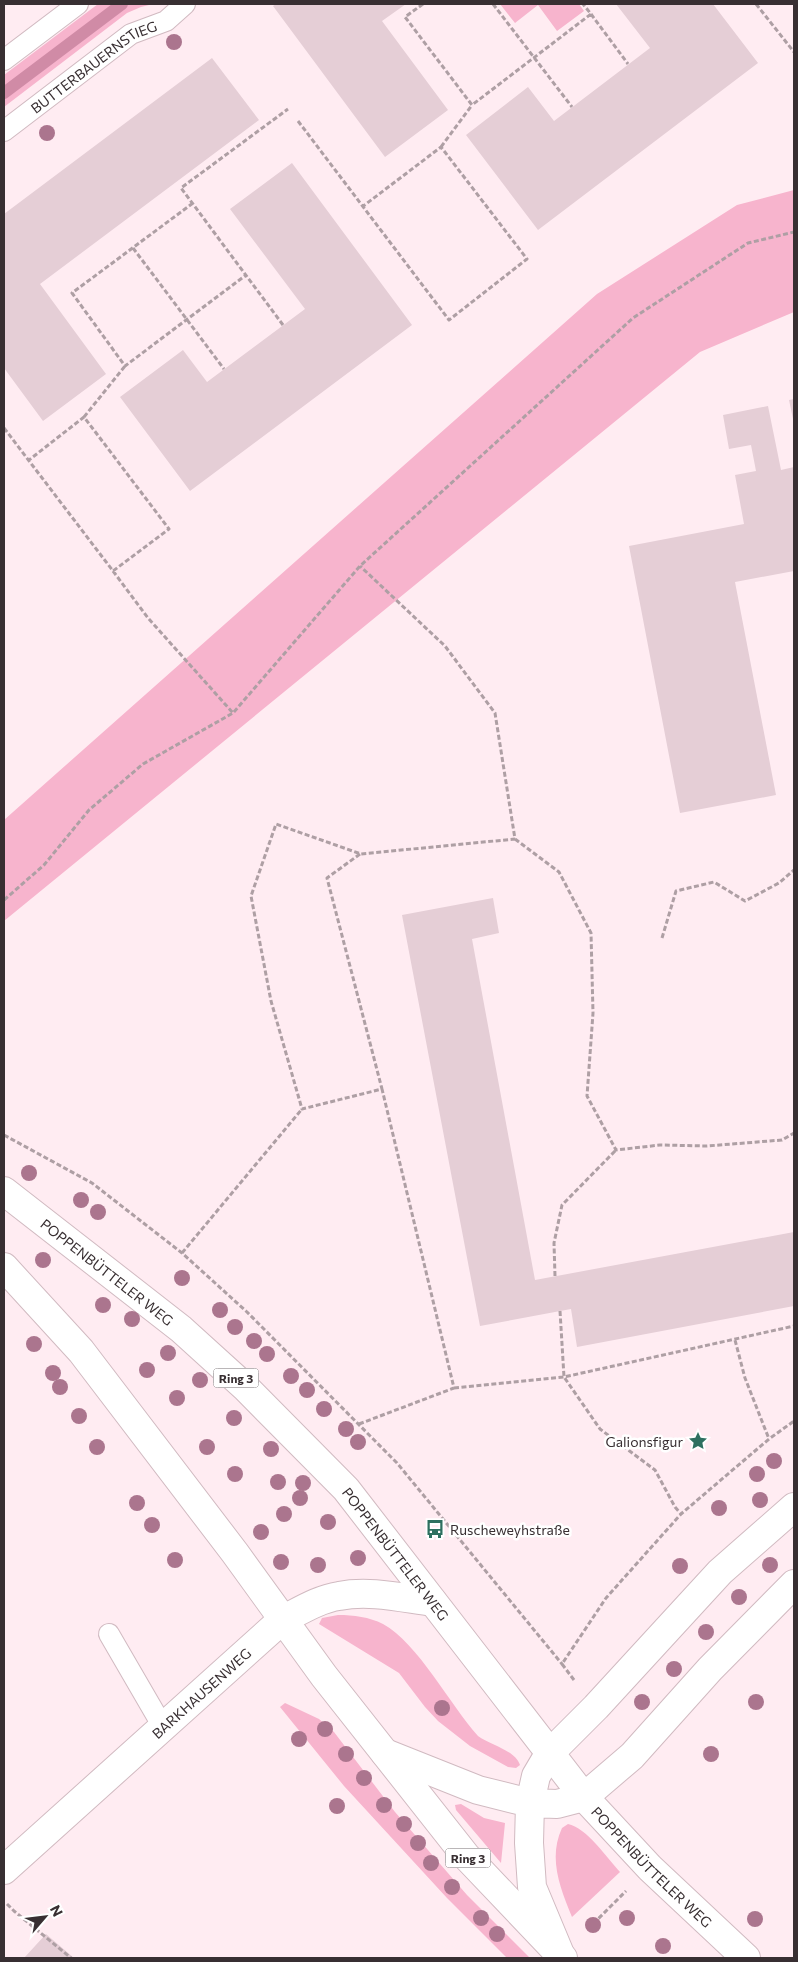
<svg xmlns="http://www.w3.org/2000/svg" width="798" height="1962" font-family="Commissioner,sans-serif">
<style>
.green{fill:#f7b4cd}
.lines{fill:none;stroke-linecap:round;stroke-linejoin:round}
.stream{stroke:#d08ba6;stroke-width:12}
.building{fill:#e5ced6}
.lane-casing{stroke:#d1bac1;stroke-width:22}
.street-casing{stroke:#d1bac1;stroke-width:30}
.secondary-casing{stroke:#d1bac1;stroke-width:30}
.primary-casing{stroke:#d1bac1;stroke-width:30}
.path{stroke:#ae9fa4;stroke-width:3;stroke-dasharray:5 2.5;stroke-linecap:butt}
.lane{stroke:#fff;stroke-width:20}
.street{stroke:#fff;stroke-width:28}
.secondary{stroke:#fff;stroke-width:28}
.primary{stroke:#fff;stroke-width:28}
.tree{fill:#ab758e}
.labels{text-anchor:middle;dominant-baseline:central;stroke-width:5;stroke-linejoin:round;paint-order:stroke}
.shield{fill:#fff;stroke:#746d70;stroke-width:1}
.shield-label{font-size:12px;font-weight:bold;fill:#382f32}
.street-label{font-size:14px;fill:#382f32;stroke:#fff}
.poi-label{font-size:14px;fill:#382f32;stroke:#fff;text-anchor:end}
</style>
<rect width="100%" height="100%" fill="#ffecf2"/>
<path class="green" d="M98 4H153L141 7 127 13 4 107V75Z
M500 4H579L584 11 557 31 538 5 515 23Z
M794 190V312L700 352 4 921V820L597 294 737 205Z
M338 1615C354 1615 369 1617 383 1624 418 1643 450 1705 478 1736 490 1745 515 1750 520 1765L516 1768 508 1767 470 1746 438 1721 425 1707 399 1673 319 1624 322 1618Z
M285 1703 319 1719 334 1732 395 1812 467 1895 530 1958H507L447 1898 344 1786 280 1707Z
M461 1804 484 1818 505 1823 501 1863 456 1810 455 1805Z
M568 1824C586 1827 608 1859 620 1872L572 1917C560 1888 548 1858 562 1828Z"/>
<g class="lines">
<path class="stream" d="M4 93 122 4"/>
</g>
<path class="building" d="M276 4H406L382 21 448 110 385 157 273 6Z
M616 4H713L758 63 538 230 466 135 528 87 554 121 650 48Z
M212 58 259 120 40 284 106 374 43 421 4 368V214Z
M292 163 412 325 190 491 120 397 183 350 207 382 305 309 230 209Z
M794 399V419H793L789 400Z
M768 406 781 470 794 467V571L735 582 776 795 680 813 629 546 744 524 735 475 756 471 751 445 729 449 723 415Z
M493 898 499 933 472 939 535 1280 794 1232V1306L577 1347 571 1309 480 1326 402 915Z
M46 1934 74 1958H24Z"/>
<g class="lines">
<g class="lane-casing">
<g id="lane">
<path d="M4 60 78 4"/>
<path id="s1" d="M4 131 131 34 166 21 185 4"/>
<path d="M109 1634 163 1727"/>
</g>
</g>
<g class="street-casing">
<g id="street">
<path id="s2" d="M4 1870 282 1620C300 1611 319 1599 339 1596 370 1590 402 1598 433 1602"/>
</g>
</g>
<g class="secondary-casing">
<path id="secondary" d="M385 1753 478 1790 530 1803 557 1804 584 1797 632 1756 710 1669 794 1584
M560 1954 532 1887 529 1843 530 1803 536 1776 549 1754 596 1707 720 1572 794 1507"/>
</g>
<g class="primary-casing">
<g id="primary">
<path id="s3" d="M4 1191 181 1329 246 1388 346 1489 584 1797 650 1868 746 1958"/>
<path d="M4 1267 81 1351 235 1553 324 1676 466 1856 563 1958"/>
</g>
</g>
<path class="path" d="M423 4 405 17 472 105 591 14 583 4
M493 4 572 107
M756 4 794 52
M591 14 628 64
M298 121 449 320 527 259 441 147 362 207
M441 147 472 105
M193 203 72 293 125 366 246 275
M133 248 224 369
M283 325 181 188 288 109
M84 417 125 366
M4 428 113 571 169 529 84 417 29 460
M113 571 148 618 233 713
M515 839 559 872 591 933 593 1013 587 1096 616 1150 660 1145 707 1146 782 1140 794 1133
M360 854 327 878 382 1089
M4 900 44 865 89 810 143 764 233 713 360 566 633 318 748 243 794 232
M662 938 676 891 714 882 745 901 779 883 794 870
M4 1135 92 1183 182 1253 247 1312 397 1463 562 1664
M182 1253 302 1109
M555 1276 554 1243 562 1205 616 1150
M560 1311 564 1377 600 1429 655 1470 675 1507 681 1514
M735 1340 745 1378 769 1439
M454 1388 564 1377 794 1326
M359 1424 454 1388 382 1089 302 1109 271 1001 251 896 276 824 361 854 515 839 495 713 445 646 360 566
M574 1680 562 1664 606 1598 681 1514 769 1439 794 1421
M7 1904 14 1911 71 1958
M588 1929 626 1891"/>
<use href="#lane" class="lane"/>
<use href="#street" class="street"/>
<use href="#secondary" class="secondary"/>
<use href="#primary" class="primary"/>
</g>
<g class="tree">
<circle cx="174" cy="42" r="8"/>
<circle cx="47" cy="133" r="8"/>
<circle cx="29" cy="1173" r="8"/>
<circle cx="81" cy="1200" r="8"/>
<circle cx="98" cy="1212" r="8"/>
<circle cx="43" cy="1260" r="8"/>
<circle cx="182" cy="1278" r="8"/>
<circle cx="103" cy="1305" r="8"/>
<circle cx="220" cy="1310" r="8"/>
<circle cx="132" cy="1319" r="8"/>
<circle cx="235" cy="1327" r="8"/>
<circle cx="254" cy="1341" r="8"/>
<circle cx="34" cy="1344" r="8"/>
<circle cx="168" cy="1353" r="8"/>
<circle cx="267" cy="1354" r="8"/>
<circle cx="147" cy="1370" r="8"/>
<circle cx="53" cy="1373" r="8"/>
<circle cx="291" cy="1376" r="8"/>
<circle cx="200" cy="1380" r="8"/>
<circle cx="60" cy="1387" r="8"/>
<circle cx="307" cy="1390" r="8"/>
<circle cx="177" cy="1398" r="8"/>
<circle cx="324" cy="1409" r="8"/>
<circle cx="79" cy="1416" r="8"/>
<circle cx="234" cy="1418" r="8"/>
<circle cx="346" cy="1429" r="8"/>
<circle cx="358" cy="1442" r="8"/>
<circle cx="97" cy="1447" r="8"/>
<circle cx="207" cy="1447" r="8"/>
<circle cx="271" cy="1449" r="8"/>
<circle cx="774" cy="1461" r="8"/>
<circle cx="235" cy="1474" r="8"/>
<circle cx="757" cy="1474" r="8"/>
<circle cx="278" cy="1482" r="8"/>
<circle cx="303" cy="1483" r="8"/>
<circle cx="300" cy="1498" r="8"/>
<circle cx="760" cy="1500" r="8"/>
<circle cx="137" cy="1503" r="8"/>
<circle cx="719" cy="1508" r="8"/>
<circle cx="284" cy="1514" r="8"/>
<circle cx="328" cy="1522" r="8"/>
<circle cx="152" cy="1525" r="8"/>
<circle cx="261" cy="1532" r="8"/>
<circle cx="358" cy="1558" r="8"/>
<circle cx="175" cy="1560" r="8"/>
<circle cx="281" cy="1562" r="8"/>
<circle cx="318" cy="1565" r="8"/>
<circle cx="770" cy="1565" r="8"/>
<circle cx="680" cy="1566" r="8"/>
<circle cx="739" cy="1597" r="8"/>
<circle cx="706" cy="1632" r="8"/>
<circle cx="674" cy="1669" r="8"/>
<circle cx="642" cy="1702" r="8"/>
<circle cx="756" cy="1702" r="8"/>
<circle cx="442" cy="1708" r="8"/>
<circle cx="325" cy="1729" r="8"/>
<circle cx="299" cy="1739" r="8"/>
<circle cx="346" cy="1754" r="8"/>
<circle cx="711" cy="1754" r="8"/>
<circle cx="364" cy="1778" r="8"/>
<circle cx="384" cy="1805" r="8"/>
<circle cx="337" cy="1806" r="8"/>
<circle cx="404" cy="1824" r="8"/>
<circle cx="418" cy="1843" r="8"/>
<circle cx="431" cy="1863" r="8"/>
<circle cx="452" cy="1887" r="8"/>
<circle cx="481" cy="1918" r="8"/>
<circle cx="627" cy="1918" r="8"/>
<circle cx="755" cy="1919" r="8"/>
<circle cx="593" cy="1925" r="8"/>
<circle cx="497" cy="1934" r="8"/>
<circle cx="663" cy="1946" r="8"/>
</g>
<defs>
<g id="sight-bare" transform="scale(1.5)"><path d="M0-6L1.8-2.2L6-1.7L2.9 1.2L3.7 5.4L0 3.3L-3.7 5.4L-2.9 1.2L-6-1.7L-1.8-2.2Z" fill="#2e7060" stroke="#fff" stroke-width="2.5" paint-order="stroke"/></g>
<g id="bus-bare" transform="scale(1.5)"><path d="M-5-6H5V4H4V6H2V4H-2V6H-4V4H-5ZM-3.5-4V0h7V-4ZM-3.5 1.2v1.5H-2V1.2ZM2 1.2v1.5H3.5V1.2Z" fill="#2e7060" stroke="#fff" stroke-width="2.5" paint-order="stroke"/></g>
</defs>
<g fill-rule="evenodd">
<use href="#sight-bare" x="698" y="1441"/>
<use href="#bus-bare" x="435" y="1529"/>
</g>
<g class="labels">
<g class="shield">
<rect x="213.5" y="1368.5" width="45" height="19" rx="4"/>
<rect x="445.5" y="1848.5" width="45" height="19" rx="4"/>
</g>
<g class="shield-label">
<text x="236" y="1378">Ring 3</text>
<text x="468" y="1858">Ring 3</text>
</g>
<g class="street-label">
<text stroke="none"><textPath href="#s1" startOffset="111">BUTTERBAUERNSTIEG</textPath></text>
<text stroke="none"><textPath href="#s3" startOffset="131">POPPENBÜTTELER WEG</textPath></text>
<text stroke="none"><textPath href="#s3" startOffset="536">POPPENBÜTTELER WEG</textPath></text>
<text stroke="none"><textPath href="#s2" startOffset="265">BARKHAUSENWEG</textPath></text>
<text stroke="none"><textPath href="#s3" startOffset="941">POPPENBÜTTELER WEG</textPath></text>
</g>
<g class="poi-label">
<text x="683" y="1441">Galionsfigur</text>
<text x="450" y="1529" text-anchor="start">Ruscheweyhstraße</text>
</g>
</g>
<rect width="798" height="1962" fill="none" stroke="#382f32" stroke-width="10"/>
<g transform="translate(45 1917) rotate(62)" stroke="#ffffff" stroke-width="4" paint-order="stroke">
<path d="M0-4L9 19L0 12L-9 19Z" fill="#382f32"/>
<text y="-8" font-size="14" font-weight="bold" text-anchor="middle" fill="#382f32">N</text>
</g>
</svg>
